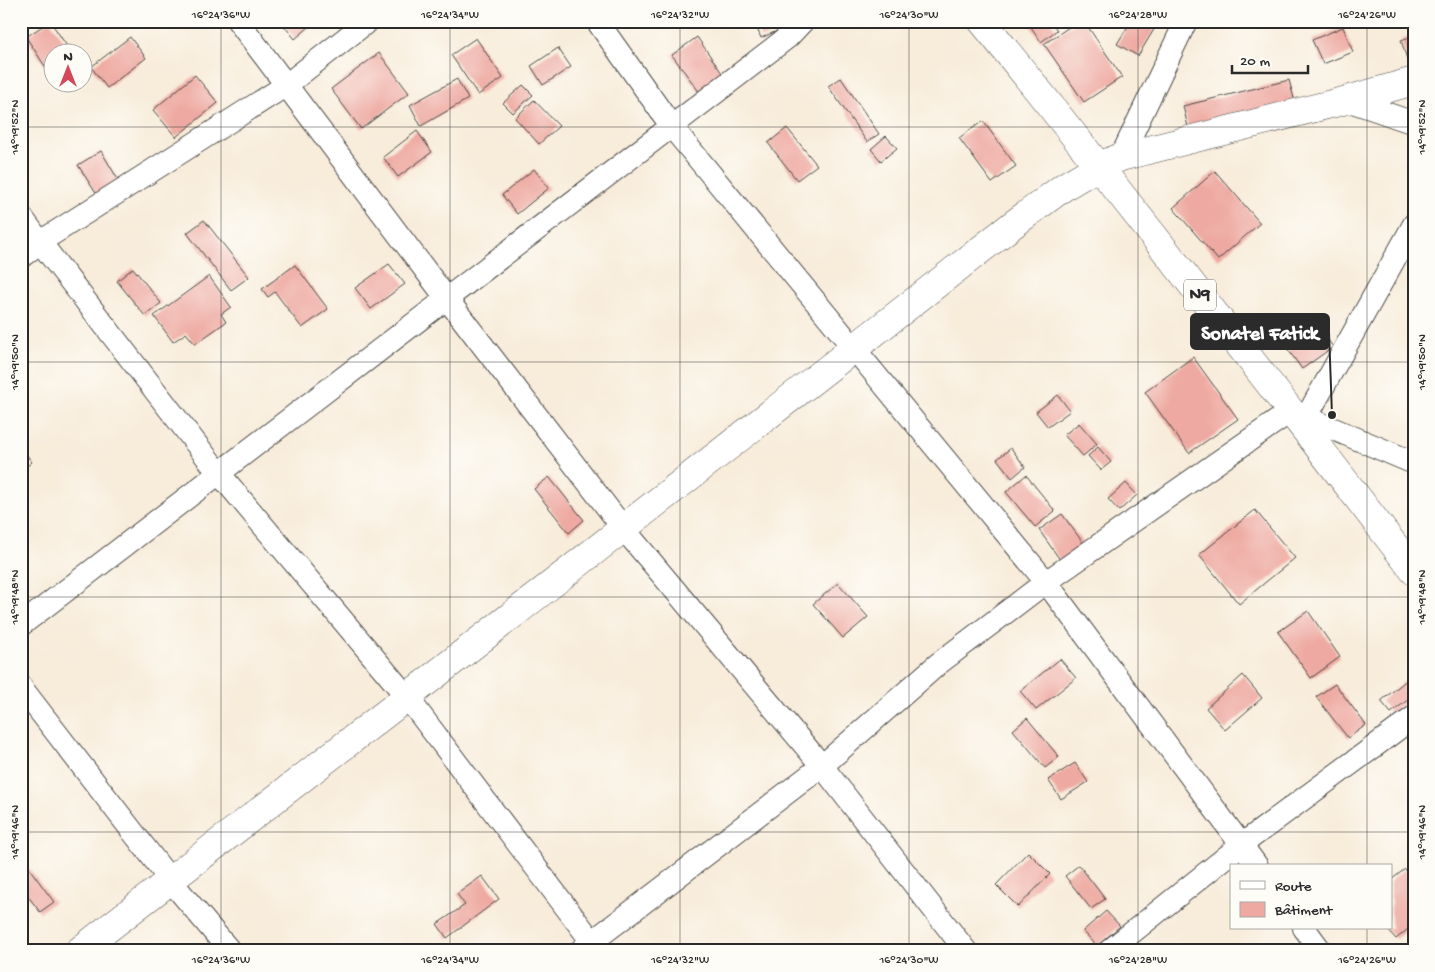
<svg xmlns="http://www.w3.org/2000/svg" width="1435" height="972" font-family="'Gochi Hand',sans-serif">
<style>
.building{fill:#eeaaa2}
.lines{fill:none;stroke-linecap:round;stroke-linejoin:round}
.minor-casing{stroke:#4a4845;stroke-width:24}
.tertiary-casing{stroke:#4a4845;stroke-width:29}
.primary-casing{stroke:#4a4845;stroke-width:29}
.minor{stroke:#fff;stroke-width:22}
.tertiary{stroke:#fff;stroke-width:28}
.primary{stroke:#fff;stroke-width:28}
.ticks{fill:none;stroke:#2b2b2b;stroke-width:1;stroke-opacity:0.45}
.labels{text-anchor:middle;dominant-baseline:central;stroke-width:4.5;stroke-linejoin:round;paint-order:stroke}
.shield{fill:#fdfcf7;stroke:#6a6a68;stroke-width:1}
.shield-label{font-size:18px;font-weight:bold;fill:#2b2b2b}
.leader{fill:none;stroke:#2b2b2b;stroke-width:2}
.callout-dot{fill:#2b2b2b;stroke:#fdfcf7;stroke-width:2}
.callout{fill:#2b2b2b;stroke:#2b2b2b;stroke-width:2}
.callout-label{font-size:20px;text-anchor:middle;font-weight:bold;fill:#fff}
.neatline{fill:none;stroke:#2b2b2b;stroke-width:2}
.ticks-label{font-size:12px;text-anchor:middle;fill:#2b2b2b}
</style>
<rect width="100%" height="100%" fill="#fdfcf7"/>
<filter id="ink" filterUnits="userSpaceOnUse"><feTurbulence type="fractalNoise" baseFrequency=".02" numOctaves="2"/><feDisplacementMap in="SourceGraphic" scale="10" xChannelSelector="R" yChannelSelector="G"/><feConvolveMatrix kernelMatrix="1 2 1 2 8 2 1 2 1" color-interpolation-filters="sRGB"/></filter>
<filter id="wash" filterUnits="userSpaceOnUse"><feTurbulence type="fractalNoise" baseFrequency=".0096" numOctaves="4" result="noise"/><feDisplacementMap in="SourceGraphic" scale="20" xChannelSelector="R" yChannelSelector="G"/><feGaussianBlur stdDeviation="1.12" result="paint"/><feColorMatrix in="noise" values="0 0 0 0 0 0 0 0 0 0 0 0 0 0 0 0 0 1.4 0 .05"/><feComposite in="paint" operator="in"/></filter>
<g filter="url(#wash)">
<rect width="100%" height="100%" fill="#f8ecda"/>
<g id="blocks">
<path class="building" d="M50 21 71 52H52V77L26 37Z
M280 21H316L295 39Z
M754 21H784L786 27 761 38Z
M1027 21H1050L1057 30 1041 42Z
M1078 21H1084L1122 77 1084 102 1044 44Z
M1131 21H1159L1138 56 1117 44Z
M1343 27 1353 52 1323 64 1312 40Z
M1414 36V68L1410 69 1401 40Z
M130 37 146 58 107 88 91 67Z
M697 37 724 76 700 93 672 55Z
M476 38 503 78 478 95 451 55Z
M558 48 571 67 543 85 531 66Z
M379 53 409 93 361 129 331 89Z
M195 75 218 103 176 137 153 110Z
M841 78 879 134 867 142 828 86Z
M457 79 468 99 421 126 410 105Z
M1289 80 1295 102 1188 127 1183 106Z
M523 85 533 95 513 113 503 103Z
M534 100 559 126 539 144 515 118Z
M983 121 1016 166 992 183 959 138Z
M787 128 817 165 797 180 768 143Z
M417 131 432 152 398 177 383 157Z
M886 136 897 148 881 161 871 149Z
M101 151 119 181 97 195 78 165Z
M534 169 549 188 517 214 502 195Z
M1215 171 1260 223 1218 260 1173 208Z
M204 220 249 277 231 290 187 233Z
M389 264 405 284 371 309 355 288Z
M295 265 328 309 302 328 275 292 268 297 262 289Z
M133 268 161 303 145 316 117 281Z
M209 276 231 307 221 314 226 322 195 344 186 333 173 342 154 316Z
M1317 325 1333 347 1302 369 1286 347Z
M1193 357 1238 419 1189 453 1145 392Z
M1058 395 1070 411 1048 427 1036 412Z
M1079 423 1097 444 1083 456 1064 435Z
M1098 447 1111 462 1101 470 1088 456Z
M21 448 32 462 21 471Z
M1011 448 1025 467 1012 478 997 459Z
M1026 475 1055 511 1035 527 1006 492Z
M549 477 584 520 569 533 534 489Z
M1126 483 1137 495 1119 511 1108 499Z
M1255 510 1295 558 1239 604 1199 555Z
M1062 514 1084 544 1061 561 1039 530Z
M838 583 868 617 843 638 813 604Z
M1308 611 1340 657 1311 678 1278 632Z
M1060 659 1076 678 1036 710 1020 691Z
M1243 675 1262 698 1225 730 1206 708Z
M1409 678 1414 683V695L1391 713 1381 701Z
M1335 684 1366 725 1348 738 1316 697Z
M1027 718 1059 757 1045 768 1013 730Z
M1075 763 1088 782 1061 799 1048 780Z
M1028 852 1050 874 1018 907 996 885Z
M1079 865 1105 899 1091 909 1065 876Z
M29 868 54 902 40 912 21 887V873Z
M1405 869 1414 879V924L1396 939 1386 928H1391V880Z
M482 876 499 899 447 938 437 924 465 905 457 894Z
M1106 911 1120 926 1097 946 1083 931Z"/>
</g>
</g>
<g filter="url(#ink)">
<use href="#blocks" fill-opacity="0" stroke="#4a4845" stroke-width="1"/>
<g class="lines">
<g class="minor-casing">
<path id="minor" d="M238 21 447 299 623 528 822 766 966 951
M597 21 672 127 1046 582 1257 866
M1347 100 1414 123
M1121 157 1186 21
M21 216 40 242 218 472 407 697 599 951
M21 257 40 242 285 86 368 21
M1306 418 1414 224
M21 625C276 428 533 235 788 37L803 21
M21 687 170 880 230 951
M1304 928 1321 951
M580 951 822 766 938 664 1046 582 1291 411 1414 463
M1109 951 1241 845 1414 717"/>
</g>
<g class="tertiary-casing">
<path id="tertiary" d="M79 951 407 697 1011 226 1065 186 1099 166 1121 157 1347 100 1414 81"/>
</g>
<g class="primary-casing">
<path id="primary" d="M982 21C1129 202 1272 386 1414 571"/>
</g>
<use href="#minor" class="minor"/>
<use href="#tertiary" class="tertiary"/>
<use href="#primary" class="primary"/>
</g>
</g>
<path class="ticks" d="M221 21V951M450 21V951M680 21V951M909 21V951M1138 21V951M1367 21V866M21 127H1414M21 362H1414M21 597H1414M21 832H1414M1367 928V951"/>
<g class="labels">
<rect class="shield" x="1184" y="279.5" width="32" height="31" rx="4"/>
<g class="shield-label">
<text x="1200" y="295">N9</text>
</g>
</g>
<path class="leader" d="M1332 415L1329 332"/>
<circle class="callout-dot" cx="1332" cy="415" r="5"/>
<rect class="callout" x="1191" y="314" width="138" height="35" rx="5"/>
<g class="callout-label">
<text x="1260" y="339">Sonatel Fatick</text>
</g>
<rect width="1435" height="972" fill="none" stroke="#fdfcf7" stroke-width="55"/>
<rect x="1230" y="864" width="162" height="65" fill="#fdfcf7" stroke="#a9a8a5"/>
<rect x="1240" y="881" width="25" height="8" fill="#ffffff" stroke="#a9a8a5"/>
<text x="1275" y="890" font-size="15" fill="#2b2b2b">Route</text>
<rect x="1240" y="902" width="25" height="15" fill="#eeaaa2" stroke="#a9a8a5"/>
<text x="1275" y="914" font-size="15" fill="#2b2b2b">Bâtiment</text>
<g transform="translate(68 68)"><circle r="24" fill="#fdfcf7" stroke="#a9a8a5"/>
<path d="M0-4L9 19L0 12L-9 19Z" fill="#d1495b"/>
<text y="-8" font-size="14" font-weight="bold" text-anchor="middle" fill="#2b2b2b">N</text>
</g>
<path d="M1232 65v8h76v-8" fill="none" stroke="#2b2b2b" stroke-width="2.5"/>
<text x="1240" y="65" font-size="15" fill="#2b2b2b" stroke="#fdfcf7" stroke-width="4" paint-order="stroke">20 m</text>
<rect x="28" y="28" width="1380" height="916" class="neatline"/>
<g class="ticks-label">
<text x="221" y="18">16°24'36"W</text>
<text x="450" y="18">16°24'34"W</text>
<text x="680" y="18">16°24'32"W</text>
<text x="909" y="18">16°24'30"W</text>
<text x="1138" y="18">16°24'28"W</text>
<text x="1367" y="18">16°24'26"W</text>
<text transform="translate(14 127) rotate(-90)" y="4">14°19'52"N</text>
<text transform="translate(1421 127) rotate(-90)" y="4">14°19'52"N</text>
<text transform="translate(14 362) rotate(-90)" y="4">14°19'50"N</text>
<text transform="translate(1421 362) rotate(-90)" y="4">14°19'50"N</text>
<text transform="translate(14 597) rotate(-90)" y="4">14°19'48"N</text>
<text transform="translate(1421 597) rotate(-90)" y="4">14°19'48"N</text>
<text transform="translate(14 832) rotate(-90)" y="4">14°19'46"N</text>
<text transform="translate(1421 832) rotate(-90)" y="4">14°19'46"N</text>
<text x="221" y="963">16°24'36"W</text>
<text x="450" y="963">16°24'34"W</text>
<text x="680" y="963">16°24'32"W</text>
<text x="909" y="963">16°24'30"W</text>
<text x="1138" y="963">16°24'28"W</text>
<text x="1367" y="963">16°24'26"W</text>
</g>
</svg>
